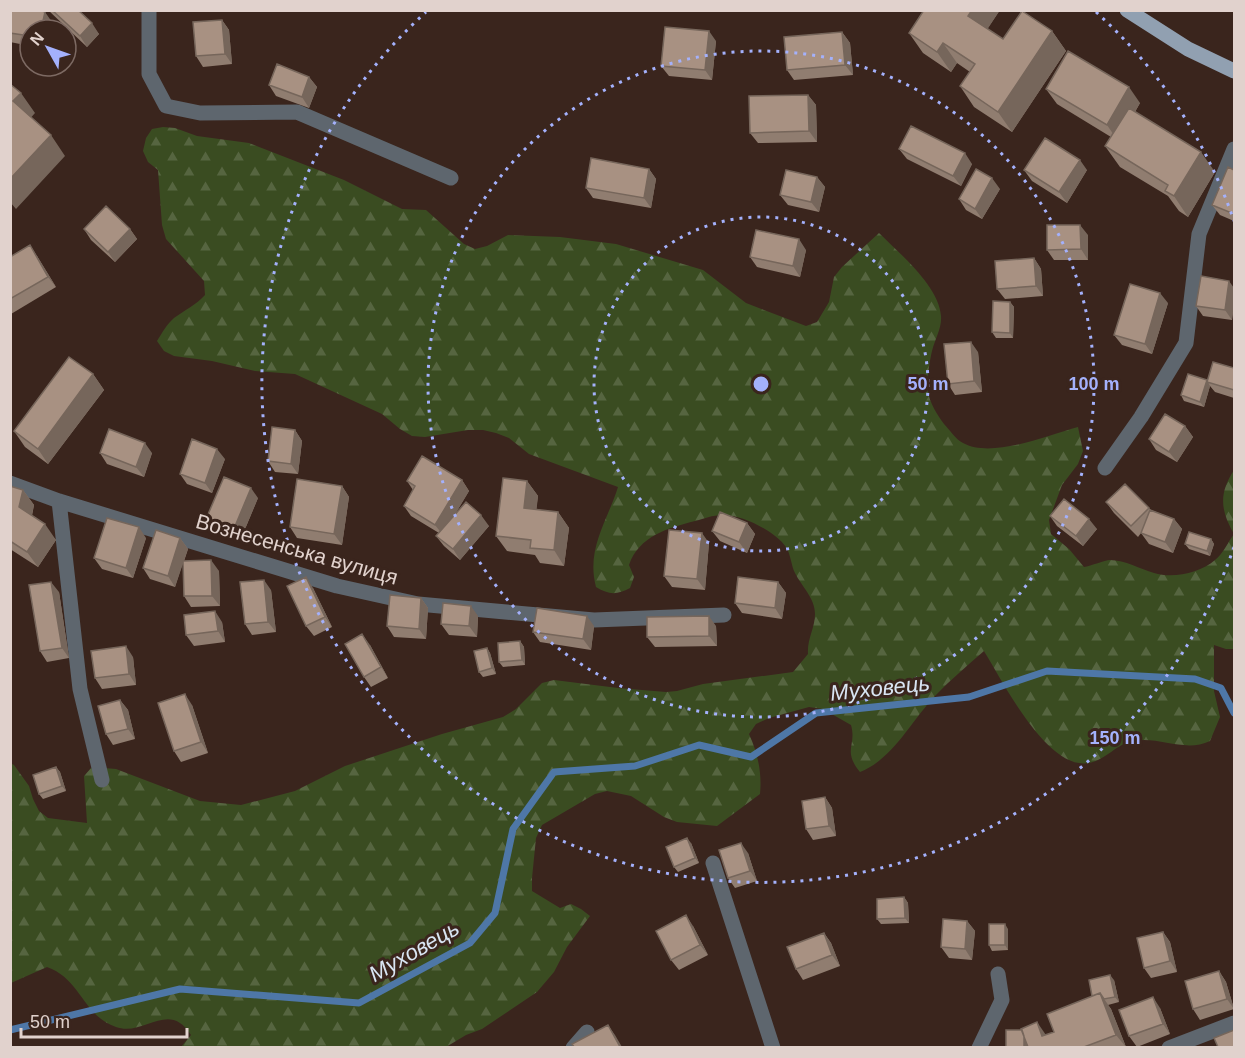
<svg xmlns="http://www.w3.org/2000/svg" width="1245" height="1058" font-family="Arial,sans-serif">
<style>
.forest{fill:url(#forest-firs)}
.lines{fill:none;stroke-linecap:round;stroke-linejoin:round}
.stream{stroke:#4e77a7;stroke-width:7}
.minor{stroke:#5e666e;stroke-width:15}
.major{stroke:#91a0b1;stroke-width:15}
.wall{fill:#907d70}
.shaded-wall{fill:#76665b}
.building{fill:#a89182;stroke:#76665b;stroke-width:1.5}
.ring{fill:none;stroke:#a4b1fc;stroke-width:3;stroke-dasharray:3 6}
.labels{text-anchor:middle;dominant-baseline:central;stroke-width:6;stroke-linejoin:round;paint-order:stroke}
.street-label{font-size:21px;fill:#e1d2cd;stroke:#3a251d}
.water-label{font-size:22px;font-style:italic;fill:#d9e5f3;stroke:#3a251d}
.centre{fill:#a4b1fc;stroke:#3a251d;stroke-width:3}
.ring-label{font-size:18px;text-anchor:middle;font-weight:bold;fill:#a4b1fc;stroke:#3a251d;stroke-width:6;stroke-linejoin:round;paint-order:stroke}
</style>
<defs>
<pattern id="forest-firs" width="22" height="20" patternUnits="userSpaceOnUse" patternTransform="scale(1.5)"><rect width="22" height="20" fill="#3a4c21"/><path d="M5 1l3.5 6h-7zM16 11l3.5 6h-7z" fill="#566540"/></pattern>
</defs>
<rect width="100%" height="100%" fill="#3a251d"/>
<path class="forest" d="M163 127 175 128 197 136 249 143 344 180 402 209 426 210 464 244 475 249 487 246 508 235 560 237 616 244 703 270 746 303 806 326 817 322 829 302 834 277 842 267 879 233C899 253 939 286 941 316 942 328 935 339 932 351 930 359 926 382 928 391 929 402 938 416 944 424 950 430 955 439 963 443 992 459 1048 435 1078 427L1083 451 1078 464 1062 485 1049 520 1051 534 1069 549 1084 567C1091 566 1105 560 1110 560 1125 560 1140 569 1154 573 1173 579 1200 573 1215 560 1223 554 1228 542 1234 534 1220 510 1219 493 1234 470V649H1226L1214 645V691L1220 717 1210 741C1185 753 1159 736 1134 741 1117 743 1106 760 1089 763 1047 771 1002 680 984 651 967 666 950 680 935 696 911 721 893 759 860 772 842 750 857 746 851 725L823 709 809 707 769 718 756 724 749 734C758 754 762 773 760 794L717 826 677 822 664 817 631 796 607 791 595 794 542 825 536 838 532 878V891L560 908 571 904 581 909 590 916 567 947 554 972 537 992 482 1029 466 1035 446 1047H181L191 1035C169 999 144 1037 116 1027 83 1016 81 979 47 967L11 983 10 763 14 765 29 786 33 799 39 811 48 818 87 823 84 776 92 767 116 769 200 801 241 805 295 791 345 766 442 734 503 717 516 709 542 683 554 680 618 688 666 692 677 691 703 684 793 672 808 654C807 639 815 628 815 614 815 598 802 587 795 573 791 565 791 555 786 547 775 531 741 514 722 515 713 515 703 519 695 521 668 528 639 536 629 565L634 577 630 588C617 595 609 595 596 587 586 549 607 522 618 487L529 454 509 438 496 433 483 430H468L425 437 412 436 400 429 382 414 295 374 255 371 212 361 174 356 164 351 157 341C162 333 167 324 174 318 185 310 196 305 205 295L204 281 166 239 162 225 158 170 148 162 143 151 146 138 152 129Z"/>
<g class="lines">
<path class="stream" d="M10 1030 180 989 359 1003 470 943 495 913 513 829 554 772 635 766 699 745 751 757 816 713 969 697 1047 671 1195 679 1221 688 1234 713"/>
<path class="minor" d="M149 10V74L166 106 200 113 297 112 451 178
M1105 468 1141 417 1186 343 1199 234 1234 149
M10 483 59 501 337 586 418 604 594 620 724 615
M59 501 80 689 102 780
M713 863 773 1048
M573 1048 587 1032
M979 1048 1002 1000 998 974
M1169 1048 1234 1023"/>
<path class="major" d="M1127 10 1188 49 1234 71"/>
</g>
<path class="wall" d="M10 10 52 22 51 30H30V46L10 42Z
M48 10H78L99 34 87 47Z
M1000 10 987 29 1003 39 1052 31 1066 51 1012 132 974 107 960 86 970 72 957 63 951 72 923 53 909 33Z
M222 20 229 30 232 64 203 67 196 56Z
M842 32 850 43 853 75 794 80 787 70Z
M716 41 712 80 669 76 661 66Z
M309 77 317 87 309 108 276 96 269 85Z
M1046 89 1140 103 1135 112 1215 172 1188 217 1179 211 1168 196 1120 167 1105 146 1111 137 1057 104Z
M808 95 816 105 817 142 758 143 750 133Z
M899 149 972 164 961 186 907 159Z
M649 169 656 179 651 208 593 198 586 188Z
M1024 170H1087L1067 203 1032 181Z
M1234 170V221L1220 215 1212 205Z
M817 177 825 187 819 212 788 205 780 195Z
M1000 189 982 219 966 210 959 199Z
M84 229H130L137 239 115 262 91 240Z
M1088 235V260H1054L1047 250Z
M806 250 800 277 757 267 750 257Z
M37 256 56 287 11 314 10 257Z
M1034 258 1041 269 1043 296 1005 299 997 289Z
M1234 288V303L1232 320 1203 316 1196 306Z
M1010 302 1014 307 1013 338H996L992 332Z
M1168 303 1152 354 1122 345 1114 335Z
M978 352 982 392 955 395 948 384Z
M1234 368V398L1215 392 1210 386 1204 407 1184 401 1181 395 1207 380Z
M93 374 104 390 48 464 25 447 14 431Z
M1185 426 1193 437 1177 462 1156 450 1149 439Z
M295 430 302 441 298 474 275 472 268 461Z
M100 453H152L144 477 107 464Z
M225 459 212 493 187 484 180 474Z
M462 480 469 491 455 514 489 526 460 560 444 546 436 536 439 533 411 516 404 506 413 490 407 481Z
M527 481 538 496 536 510 558 512 569 528 564 566 540 563 535 555 507 551 496 536Z
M10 486 23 490 34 505 32 516 56 540 38 567 10 549Z
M342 486 349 497 342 545 297 538 290 527Z
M258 498 240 541 213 530 206 519Z
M1106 502 1149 508 1151 510 1174 519 1182 529 1173 553 1149 544 1141 533 1138 537 1114 513Z
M1050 516 1097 529 1083 546 1057 526Z
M747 523 755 534 747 553 720 541 712 531Z
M146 538 133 578 102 569 94 558Z
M180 538 188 549 184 561 219 571 220 606 191 607 184 596 183 562 175 587 150 579 143 568Z
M1211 539 1214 544 1210 556 1189 549 1185 544Z
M709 543 705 590 672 587 664 576Z
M778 582 786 593 782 619 742 613 735 603Z
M313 588 332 627 314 636 306 626Z
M271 590 276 632 252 635 245 624Z
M59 592 69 658 47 662 40 651Z
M421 598 428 608 426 639 394 637 387 626Z
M478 616 477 637 449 635 441 624Z
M222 622 225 642 194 646 186 635Z
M594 626 591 650 540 642 533 632Z
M716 626 717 646 655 647 647 637Z
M520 641 524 647 525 665 503 667 499 662Z
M370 645 388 678 371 687 364 677Z
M487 648 490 653 496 674 483 677 479 672Z
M133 657 136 685 102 689 95 678Z
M120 700 128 710 135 739 113 745 106 734Z
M192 705 208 753 181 762 174 751Z
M56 767 60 772 66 791 43 799 39 794Z
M825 797 832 808 836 836 813 840 806 829Z
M691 843 699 863 678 872 674 867Z
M748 853 757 881 735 888 728 878Z
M904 897 908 903 909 923 881 924 877 919Z
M967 921 975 931 972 960 949 958 941 947Z
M693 926 708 955 679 970 671 960Z
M1008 929V950L992 951 989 945Z
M1163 932 1170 942 1177 972 1151 978 1144 968Z
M824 933 831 943 840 966 803 980 796 969Z
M1219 971 1226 982 1234 1009 1200 1020 1193 1009Z
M1114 980 1119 1002 1108 1005 1111 1009 1126 1047H1028V1045V1047H1006L1054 1032 1092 996Z
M1160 1008 1170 1034 1137 1047 1129 1036Z"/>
<path class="shaded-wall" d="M972 10H1000L983 36 968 16Z
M45 12 52 22 51 30H41Z
M222 20 229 30 232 64 225 54Z
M92 23 99 34 87 47 80 36Z
M709 31 716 41 712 80 705 70Z
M1052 31 1066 51 1012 132 998 112Z
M842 32 850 43 853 75 845 65Z
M943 43 957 63 951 72 937 52Z
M309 77 317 87 309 108 302 97Z
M1129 87 1140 103 1118 141 1107 125Z
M21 93 35 113 28 121 13 101Z
M808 95 816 105 817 142 809 131Z
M51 135 65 156 16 209 10 202V179Z
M1201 152 1215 172 1188 217 1174 196Z
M965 153 972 164 961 186 953 176Z
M1080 160 1087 170 1067 203 1059 192Z
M649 169 656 179 651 208 644 198Z
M817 177 825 187 819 212 811 202Z
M992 178 1000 189 982 219 975 209Z
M1080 225 1088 235V260L1081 249Z
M130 229 137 239 115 262 108 252Z
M799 239 806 250 800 277 793 266Z
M30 245 37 256 56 287 48 277Z
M1034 258 1041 269 1043 296 1036 286Z
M1229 281 1234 288V303L1232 320 1225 310Z
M1160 293 1168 303 1152 354 1145 344Z
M1010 302 1014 307 1013 338 1010 333Z
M971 342 978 352 982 392 974 381Z
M93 374 104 390 48 464 38 449Z
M1207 380 1210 386 1204 407 1200 402Z
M1185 426 1193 437 1177 462 1169 452Z
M295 430 302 441 298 474 291 464Z
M145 443 152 453 144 477 136 467Z
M217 449 225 459 212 493 205 483Z
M462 480 469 491 443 535 435 525Z
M527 481 538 496 535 524 524 508Z
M342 486 349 497 342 545 334 534Z
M251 488 258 498 240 541 233 531Z
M23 490 34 505 30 523 19 507Z
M558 512 569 528 564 566 554 550Z
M481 515 489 526 460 560 453 549Z
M1089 519 1097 529 1083 546 1076 536Z
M1174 519 1182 529 1173 553 1165 542Z
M747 523 755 534 747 553 739 542Z
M45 524 56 540 38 567 27 552Z
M139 527 146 538 133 578 126 568Z
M702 533 709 543 705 590 697 579Z
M180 538 188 549 175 587 168 576Z
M1211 539 1214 544 1210 556 1207 551Z
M211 560 219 571 220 606 212 596Z
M306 577 313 588 332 627 325 617Z
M264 580 271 590 276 632 268 622Z
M51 582 59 592 69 658 62 648Z
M778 582 786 593 782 619 775 608Z
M421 598 428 608 426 639 419 629Z
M471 606 478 616 477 637 469 626Z
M215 611 222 622 225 642 218 631Z
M587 616 594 626 591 650 583 639Z
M709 616 716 626 717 646 709 636Z
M362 634 370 645 388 678 381 667Z
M520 641 524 647 525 665 522 660Z
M126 646 133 657 136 685 129 674Z
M487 648 490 653 496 674 492 668Z
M185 694 192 705 208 753 201 742Z
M120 700 128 710 135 739 128 729Z
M56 767 60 772 66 791 62 786Z
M825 797 832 808 836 836 829 826Z
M687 838 691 843 699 863 695 858Z
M741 843 748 853 757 881 750 871Z
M904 897 908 903 909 923 905 918Z
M686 915 693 926 708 955 700 945Z
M967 921 975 931 972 960 965 949Z
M1005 924 1008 929V950L1005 945Z
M1163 932 1170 942 1177 972 1170 961Z
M824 933 831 943 840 966 832 955Z
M1219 971 1226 982 1234 1009 1227 999Z
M1110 975 1114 980 1119 1002 1115 997Z
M1100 993 1111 1009 1126 1047 1116 1035Z
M1153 997 1160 1008 1170 1034 1163 1024Z
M1037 1022 1048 1038 1042 1036Z
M608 1025 615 1035 622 1047H620Z
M1024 1030 1027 1035 1028 1047H1024Z"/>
<path class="building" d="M10 10H39L45 12 41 30H30V36L10 33Z
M52 10H78L92 23 80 36Z
M924 10H972L968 16 1003 39 1022 11 1052 31 998 112 960 86 975 64 943 43 937 52 909 33Z
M222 20 225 54 196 56 193 22Z
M665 27 709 31 705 70 661 66Z
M842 32 845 65 787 70 784 37Z
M1068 51 1129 87 1107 125 1046 89Z
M277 64 309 77 302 97 269 85Z
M10 84 21 93 13 101 51 135 10 179Z
M808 95 809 131 750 133 749 96Z
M1129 108 1201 152 1174 196 1165 191 1168 185 1105 146Z
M911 126 965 153 953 176 899 149Z
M1045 138 1080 160 1059 192 1024 170Z
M591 158 649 169 644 198 586 188Z
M1228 167 1234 170V214L1212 205Z
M976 169 992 178 975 209 959 199Z
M786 170 817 177 811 202 780 195Z
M106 206 130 229 108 252 84 229Z
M1047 225H1080L1081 249 1047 250Z
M756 230 799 239 793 266 750 257Z
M30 245 48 277 10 299V257Z
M1034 258 1036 286 997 289 995 261Z
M1201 276 1229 281 1225 310 1196 306Z
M1130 284 1160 293 1145 344 1114 335Z
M993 301 1010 302V333L992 332Z
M971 342 974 381 948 384 944 344Z
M69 357 93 374 38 449 14 431Z
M1213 362 1234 368V390L1207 382Z
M1188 374 1207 380 1200 402 1181 395Z
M1165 414 1185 426 1169 452 1149 439Z
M272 427 295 430 291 464 268 461Z
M109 429 145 443 136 467 100 453Z
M192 439 217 449 205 483 180 474Z
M422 456 462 480 435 525 404 506 415 486 407 481Z
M224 477 251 488 233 531 206 519Z
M503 478 527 481 524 508 558 512 554 550 530 548 531 540 496 536Z
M297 479 342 486 334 534 290 527Z
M1125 484 1149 508 1131 526 1106 502Z
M10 486 23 490 19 507 45 524 27 552 10 541Z
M1064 499 1089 519 1076 536 1050 516Z
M466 502 481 515 453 549 436 536Z
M1150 510 1174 519 1165 542 1141 533Z
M720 512 747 523 739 542 712 531Z
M107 518 139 527 126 568 94 558Z
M156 530 180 538 168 576 143 568Z
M669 530 702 533 697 579 664 576Z
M1189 532 1211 539 1207 551 1185 544Z
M211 560 212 596H184L183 561Z
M306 577 325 617 306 626 287 586Z
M738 577 778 582 775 608 735 603Z
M264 580 268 622 245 624 240 582Z
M51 582 62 648 40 651 29 585Z
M390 595 421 598 419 629 387 626Z
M443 603 471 606 469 626 441 624Z
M537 608 587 616 583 639 533 632Z
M215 611 218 631 186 635 184 615Z
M709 616V636L647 637V617Z
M362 634 381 667 364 677 345 644Z
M520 641 522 660 499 662 498 643Z
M126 646 129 674 95 678 91 651Z
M487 648 492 668 479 672 474 651Z
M185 694 201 742 174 751 158 703Z
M120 700 128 729 106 734 98 706Z
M56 767 62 786 39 794 33 775Z
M825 797 829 826 806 829 802 801Z
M687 838 695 858 674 867 666 847Z
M741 843 750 871 728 878 719 850Z
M904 897 905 918 877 919V899Z
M686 915 700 945 671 960 656 931Z
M943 919 967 921 965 949 941 947Z
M989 924H1005V945H989Z
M1163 932 1170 961 1144 968 1137 938Z
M824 933 832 955 796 969 787 947Z
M1219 971 1227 999 1193 1009 1185 981Z
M1110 975 1115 997 1104 999 1100 993 1092 996 1089 980Z
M1100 993 1116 1035 1084 1047H1028L1021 1029 1037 1022 1042 1036 1054 1032 1047 1014Z
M1153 997 1163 1024 1129 1036 1119 1010Z
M608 1025 620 1047H574L572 1044Z
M1006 1030H1022L1024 1036V1047H1006Z
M1234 1030V1047H1218L1214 1038Z"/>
<g class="ring">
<circle cx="761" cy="384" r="167"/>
<circle cx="761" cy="384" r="333"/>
<path d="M1234 547A500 500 0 1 1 426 12M1096 12A500 500 0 0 1 1234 221"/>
</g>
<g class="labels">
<g class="street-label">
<text transform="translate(297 549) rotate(16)">Вознесенська вулиця</text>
</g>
<g class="water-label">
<text transform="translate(880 688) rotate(-6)">Муховець</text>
<text transform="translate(414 951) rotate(-30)">Муховець</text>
</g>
</g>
<circle cx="761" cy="384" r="9" class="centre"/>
<g class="ring-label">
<text x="928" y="390">50 m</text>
<text x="1094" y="390">100 m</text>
<text x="1115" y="744">150 m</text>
</g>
<rect width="1245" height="1058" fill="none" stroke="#e1d2cd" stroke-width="24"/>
<g transform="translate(48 48) rotate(310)"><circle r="28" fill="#3a251d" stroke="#7d6a63" stroke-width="1.5"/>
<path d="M0-4.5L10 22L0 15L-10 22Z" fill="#a4b1fc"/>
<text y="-9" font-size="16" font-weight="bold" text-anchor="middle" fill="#e1d2cd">N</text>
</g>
<path d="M21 1028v9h166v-9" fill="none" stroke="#e1d2cd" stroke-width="3"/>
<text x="30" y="1028" font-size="18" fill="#e1d2cd" stroke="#3a251d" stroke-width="4.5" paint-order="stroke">50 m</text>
</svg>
